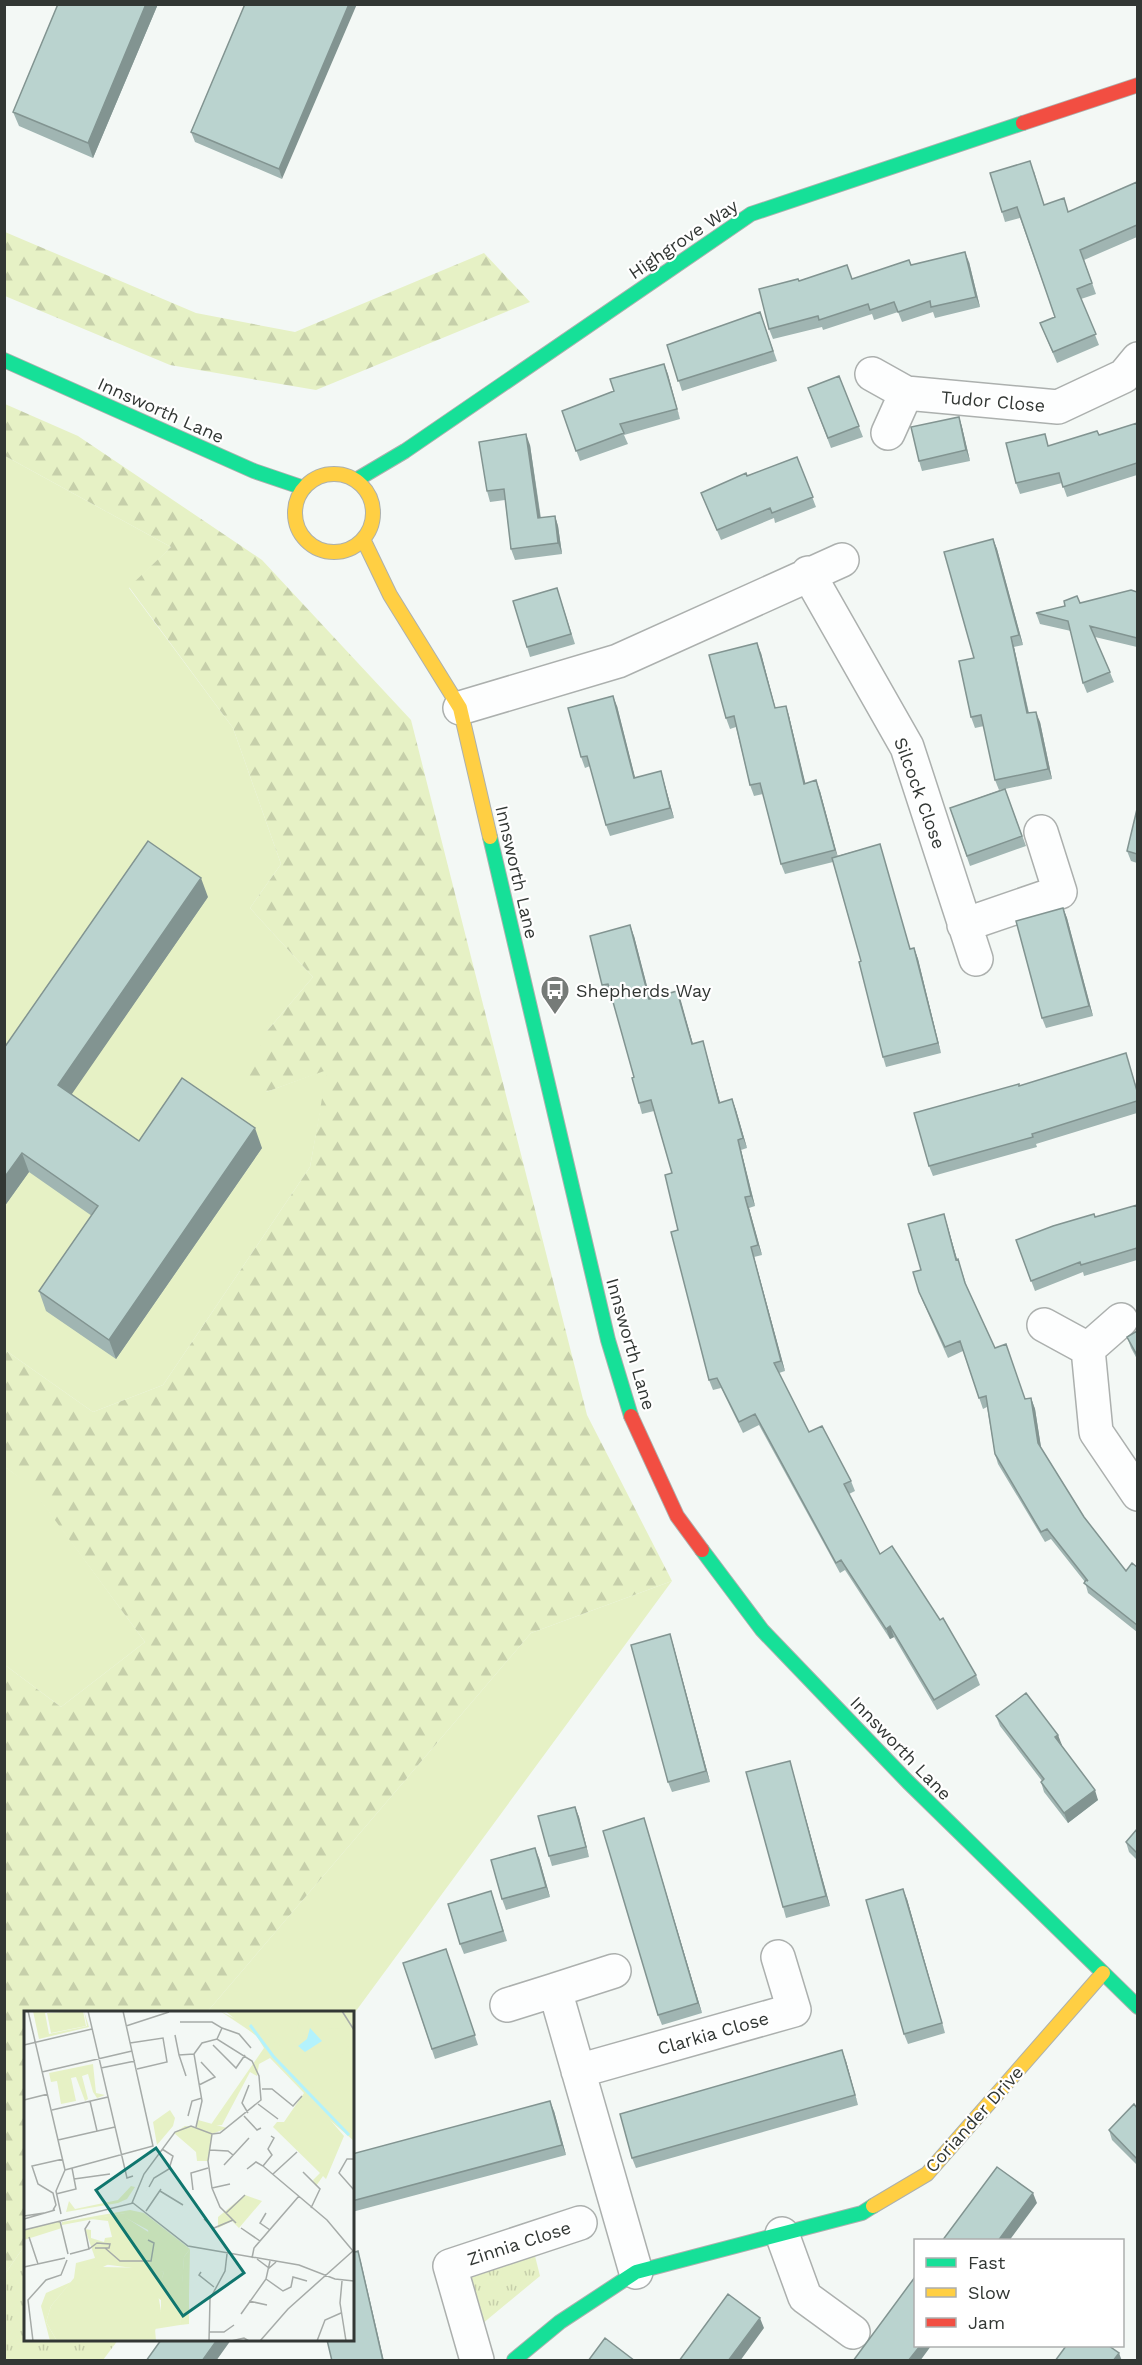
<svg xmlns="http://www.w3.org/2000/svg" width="1142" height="2365" font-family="'Work Sans',sans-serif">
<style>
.grass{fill:#e6f1c5}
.forest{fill:url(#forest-firs)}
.park{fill:url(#park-tufts)}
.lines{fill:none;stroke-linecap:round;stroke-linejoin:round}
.street-casing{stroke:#acb0ae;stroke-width:36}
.fast-casing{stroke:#acb0ae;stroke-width:16}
.slow-casing{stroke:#acb0ae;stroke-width:16}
.jam-casing{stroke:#acb0ae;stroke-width:16}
.street{stroke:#fdfefe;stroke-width:33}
.fast{stroke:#16e098;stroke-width:14}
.slow{stroke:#ffcf43;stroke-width:14}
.jam{stroke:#f24e42;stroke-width:14}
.wall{fill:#a0b5b2}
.shaded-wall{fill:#829491}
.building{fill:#bad3cf;stroke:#829491;stroke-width:1.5}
.labels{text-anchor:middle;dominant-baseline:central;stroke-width:4.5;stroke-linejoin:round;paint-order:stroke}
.street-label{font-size:18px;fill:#323734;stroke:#fff}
.poi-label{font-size:18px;fill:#323734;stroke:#fff;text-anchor:start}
.inset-river{fill:none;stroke:#b3f2fc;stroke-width:3}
.inset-road{fill:none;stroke:#a6aba8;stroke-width:1.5}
.view{fill:#0f766e;fill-opacity:0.15;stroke:#0f766e;stroke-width:3}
.inset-edge{fill:none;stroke:#323734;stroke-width:3}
</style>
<defs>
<pattern id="forest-firs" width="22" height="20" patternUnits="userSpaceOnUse" patternTransform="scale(1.5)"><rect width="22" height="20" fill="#e6f1c5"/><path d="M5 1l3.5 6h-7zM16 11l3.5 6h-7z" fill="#c6cfaa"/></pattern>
<pattern id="park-tufts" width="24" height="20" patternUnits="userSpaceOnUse" patternTransform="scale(1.5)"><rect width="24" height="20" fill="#e6f1c5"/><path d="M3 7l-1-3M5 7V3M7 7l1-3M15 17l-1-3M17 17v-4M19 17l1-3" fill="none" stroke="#c6cfaa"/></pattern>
</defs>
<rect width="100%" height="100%" fill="#f3f8f5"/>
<path class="grass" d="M5 456 171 547 129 588 233 728 281 864 250 908 313 977 267 1031 266 1092 328 1069 310 1167 163 1385 93 1412 5 1350Z
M5 1467 29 1484 145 1642 61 1707 5 1665Z
M672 1581 353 2015 352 2012H207L531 1633Z"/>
<path class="forest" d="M5 232 196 313 295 332 484 253 530 302 316 390 170 365 5 296Z
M5 404 78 436 262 560 411 720 587 1415 672 1581 531 1633 207 2012H26L25 2245 5 2274V1665L61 1707 145 1642 29 1485 5 1467V1350L93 1412 163 1385 310 1167 327 1070 266 1092 247 1075 267 1031 313 977 250 908 281 864 233 728 129 587 171 547 5 456Z"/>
<path class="park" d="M531 2240 540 2276 470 2334 450 2266Z
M25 2245 26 2340H118L103 2360H5V2274Z"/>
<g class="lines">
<g class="street-casing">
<path id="street" d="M872 374 906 393 1058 407 1124 376 1138 359
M888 433 906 393
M808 573 907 747 976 959
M460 708 618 661 842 560
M964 925 1060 892 1041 832
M1121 1320 1088 1349 1096 1432 1138 1494
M1044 1325 1088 1349
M614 1971 555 1990 636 2272
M507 2005 555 1990
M578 2071 794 2010 778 1957
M782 2234 805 2297 853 2332
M477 2360 450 2266 580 2223"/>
</g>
<g class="fast-casing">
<path id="fast" d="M4 360 254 471 304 488
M356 480 405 451 751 214 1023 123
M490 837 608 1340 631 1416
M702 1550 762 1630 908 1782 1138 2007
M514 2360 560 2322 636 2272 862 2213 873 2206"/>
</g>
<g class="slow-casing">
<path id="slow" d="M295 513a39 39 0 1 1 78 0a39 39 0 1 1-78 0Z
M363 539 390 595 460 708 490 837
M873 2206 927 2174 1103 1973"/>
</g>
<g class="jam-casing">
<path id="jam" d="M1023 123 1138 85
M631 1416 677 1516 702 1550"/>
</g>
<use href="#street" class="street"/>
<use href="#fast" class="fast"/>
<use href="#slow" class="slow"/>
<use href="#jam" class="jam"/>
</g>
<path class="wall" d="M58 4H158L93 158 19 126 13 112Z
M245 4 282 179 195 142 191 132Z
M1034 171 1044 205 1069 212 1137 182V237L1084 260 1096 294 1081 299 1099 345 1057 363 1040 323 1055 317 1020 218 1005 222 1002 212Z
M969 262 980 307 935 318 933 312 902 322 898 312 874 320 872 314 823 330 822 327 773 339 769 329 799 281 852 279 911 265Z
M760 312 777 361 682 391 667 345Z
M664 364 680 419 624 435 628 444 580 461 562 411 614 391Z
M839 376 863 437 831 448 808 388Z
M959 417 962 427 970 461 922 471 919 461Z
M1137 423V475L1067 497 1062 483 1020 494 1016 483 1050 446 1099 435Z
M530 445 541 518 555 516 558 526 562 554 515 560 511 549 505 500 490 502 487 491Z
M797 457 816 507 775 523 774 518 721 540 701 493Z
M993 539 997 549 1023 645 1014 647 1029 713 1040 722 1052 779 1005 789 1026 846 970 866 950 808 1003 789 999 790 995 780 984 726 975 728 971 717 974 658Z
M557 588 575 644 530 657 527 647Z
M1137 592V647L1095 637 1114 682 1087 693 1083 683 1071 631 1040 624 1036 613 1080 603Z
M761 653 775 708 786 706 789 716 805 783 820 791 837 856 880 844 910 949 914 948 918 959 941 1053 886 1067 883 1057 861 961 833 862 785 874 781 864 763 794 754 796 750 785 736 727 730 729 726 718Z
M617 706 635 778 661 771 664 782 674 818 610 836 606 825 590 766 585 768 581 757Z
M1137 809V863L1131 861 1127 851Z
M208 897 71 1094 139 1141 262 1148 116 1359 46 1311 39 1291 92 1216 29 1172 4 1207V1048Z
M1063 908 1067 918 1093 1016 1046 1028 1042 1018Z
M634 936 650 998 677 991 693 1044 706 1052 720 1103 732 1099 736 1110 747 1148 741 1150 755 1206 749 1208 762 1255 754 1257 785 1371 779 1373 809 1432 851 1481 855 1491 849 1494 880 1554 940 1620 976 1675 980 1685 937 1710 894 1637 890 1639 845 1570 840 1573 759 1425 743 1433 721 1388 713 1390 709 1380 678 1230 672 1173 654 1111 642 1114 639 1103 634 1077 611 994 606 995 602 985Z
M1129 1064 1137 1089V1113L1036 1144 1037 1147 933 1176 929 1166 1019 1086Z
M1137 1205V1260L1084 1276 1083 1272 1035 1291 1016 1240Z
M944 1214 957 1259H958L967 1287 995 1348 1025 1399 1031 1398 1035 1409 1041 1448 1084 1517 1126 1571 1137 1567V1632L1088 1593 1085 1582 1051 1539 1045 1542 998 1464 995 1454 987 1407 983 1409 963 1351 948 1358 923 1302 919 1292 921 1270Z
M1137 1331V1359L1131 1348 1127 1337Z
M673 1644 710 1782 672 1792 668 1782Z
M996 1716 1058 1735 1061 1745 1098 1800 1068 1823 1044 1792 1041 1782 1042 1781 1000 1726Z
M790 1761 793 1772 830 1906 786 1918 783 1907Z
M575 1807 579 1817 589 1857 552 1866 549 1856Z
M644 1818 702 2013 662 2025 658 2015Z
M1137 1829V1860L1129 1852 1126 1842Z
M539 1858 550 1897 506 1910 502 1899Z
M491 1891 507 1941 464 1954 460 1944Z
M907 1899 945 2033 908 2044 904 2034Z
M446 1949 478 2045 435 2059 403 1963Z
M846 2061 858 2105 636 2168 632 2158Z
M1137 2108V2165L1112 2140 1109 2130Z
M554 2111 566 2155 352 2212V2154Z"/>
<path class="shaded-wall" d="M146 4H158L93 158 88 143Z
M349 4H357L282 179 279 169Z
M965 252 969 262 980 307 976 297Z
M664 364 668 374 680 419 677 409Z
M959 417 962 427 970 461 966 450Z
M526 434 530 445 542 529 538 518Z
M555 516 558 526 562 554 558 543Z
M993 539 997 549 1023 645 1019 635Z
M1011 637 1014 647 1031 724 1027 713Z
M757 643 761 653 778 718 775 708Z
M613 696 617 706 638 789 634 778Z
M786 706 789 716 808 794 804 784Z
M1036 712 1040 722 1052 779 1048 769Z
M661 771 664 782 674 818 670 808Z
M816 780 820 791 839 861 835 850Z
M201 878 208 897 65 1104 58 1085Z
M1063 908 1067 918 1093 1016 1089 1006Z
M630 925 634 936 653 1009 649 999Z
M914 948 918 959 941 1053 938 1043Z
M677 991 681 1001 696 1055 692 1044Z
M703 1041 706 1052 723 1113 719 1103Z
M732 1099 736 1110 747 1148 743 1138Z
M255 1128 262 1148 116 1359 109 1340Z
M738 1140 741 1150 755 1206 751 1196Z
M22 1153 29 1172 4 1207V1178Z
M745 1197 749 1208 762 1255 758 1245Z
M944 1214 947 1224 960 1270 956 1260Z
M751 1247 754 1257 785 1371 781 1361Z
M1031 1398 1035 1409 1042 1453 1038 1443Z
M890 1626 894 1637 890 1639 886 1629Z
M670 1634 673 1644 710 1782 706 1771Z
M1058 1735 1062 1745 1059 1747 1055 1737Z
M790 1761 793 1772 830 1906 826 1896Z
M1095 1790 1098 1800 1068 1823 1064 1813Z
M575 1807 579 1817 589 1857 586 1847Z
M644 1818 647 1829 702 2013 698 2003Z
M535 1848 539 1858 550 1897 546 1887Z
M903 1889 907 1899 945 2033 942 2023Z
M842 2050 846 2061 858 2105 855 2095Z
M550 2101 554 2111 566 2155 562 2145Z
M1033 2193 1037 2203 1009 2241H998Z
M358 2251 361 2262 384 2361H383Z
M760 2318 764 2328 740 2361H728Z
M217 2340H231L216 2361H202Z
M920 2346H931L920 2361H908Z
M1119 2353 1122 2361H1113Z"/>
<path class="building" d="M58 4H146L88 143 13 112Z
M245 4H349L279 169 191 132Z
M1030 161 1044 205 1064 198 1068 212 1137 182V225L1080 250 1092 283 1077 289 1096 334 1053 352 1040 323 1055 317 1017 207 1002 212 990 173Z
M965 252 976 297 931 307 930 301 898 312 894 302 870 310 868 304 819 320 818 316 769 329 759 289 798 279 799 281 847 265 852 279 909 260 911 265Z
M760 312 773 351 678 381 667 345Z
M664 364 677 409 620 424 624 433 576 451 562 411 614 391 610 379Z
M839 376 859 426 828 438 808 388Z
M959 417 966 450 919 461 911 427Z
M1137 423V463L1063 487 1059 473 1016 483 1006 443 1045 434 1048 446 1097 431 1099 435Z
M526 434 538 518 555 516 558 543 511 549 504 489 487 491 479 442Z
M797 457 813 497 772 513 770 508 717 530 701 493 746 473 747 476Z
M993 539 1019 635 1011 637 1027 713 1036 712 1048 769 995 780 981 715 971 717 959 661 974 658 944 552Z
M557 588 571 634 527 647 513 601Z
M1131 590 1137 592V638L1090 626 1110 672 1083 683 1068 621 1036 613 1065 606 1064 601 1077 596 1080 603Z
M757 643 775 708 786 706 804 784 816 780 835 850 781 864 760 783 750 785 734 716 726 718 709 655Z
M613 696 634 778 661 771 670 808 606 825 587 756 581 757 568 708Z
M1005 789 1022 836 967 856 950 808Z
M1137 809V854L1127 851Z
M148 841 201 878 58 1085 139 1141 182 1078 255 1128 109 1340 39 1291 98 1206 22 1153 4 1178V1048Z
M880 844 910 949 914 948 938 1043 883 1057 859 962 861 961 832 858Z
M1063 908 1089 1006 1042 1018 1016 921Z
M630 925 649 999 677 991 692 1044 703 1041 719 1103 732 1099 743 1138 738 1140 751 1196 745 1197 758 1245 751 1247 781 1361 774 1363 809 1432 822 1426 851 1481 844 1484 880 1554 892 1546 940 1620 943 1618 976 1675 934 1700 890 1626 886 1629 841 1560 836 1563 755 1414 739 1422 717 1378 709 1380 671 1232 678 1230 665 1175 672 1173 651 1100 639 1103 632 1078 634 1077 608 984 602 985 590 936Z
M1126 1053 1137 1091V1101L1032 1134 1033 1137 929 1166 914 1113 1019 1084V1086Z
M1137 1205V1248L1081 1265 1080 1262 1031 1281 1016 1240 1053 1226 1094 1214 1095 1217Z
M944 1214 956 1260 958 1259 965 1283 995 1348 1006 1344 1025 1399 1031 1398 1038 1443 1084 1517 1126 1571 1132 1563 1137 1567V1625L1084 1583 1086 1580 1088 1581 1047 1529 1041 1532 995 1454 986 1396 979 1398 960 1341 945 1347 919 1292 913 1272 921 1270 908 1224Z
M1137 1331V1355L1127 1337Z
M670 1634 706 1771 668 1782 631 1645Z
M1026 1693 1058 1735 1055 1737 1095 1790 1064 1813 1041 1782 1044 1779 996 1716Z
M790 1761 826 1896 783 1907 746 1772Z
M575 1807 586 1847 549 1856 538 1816Z
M644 1818 698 2003 658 2015 603 1831Z
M1137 1829V1853L1126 1842Z
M535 1848 546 1887 502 1899 491 1860Z
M903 1889 942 2023 904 2034 866 1900Z
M491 1891 503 1931 460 1944 448 1904Z
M446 1949 475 2035 432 2049 403 1963Z
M842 2050 855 2095 632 2158 620 2114Z
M550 2101 562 2145 352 2201V2154Z
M1134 2104 1137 2108V2159L1109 2130Z
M997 2167 1033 2193 998 2241H942Z
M358 2251 383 2361H332L327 2340H352V2253Z
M915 2277V2346H920L908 2361H853Z
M728 2294 760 2318 728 2361H679Z
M605 2338 635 2361H588Z
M161 2340H217L202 2361H146Z
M1066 2346H1109L1119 2353 1113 2361H1055Z"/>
<defs>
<g id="bus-pin" transform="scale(1.5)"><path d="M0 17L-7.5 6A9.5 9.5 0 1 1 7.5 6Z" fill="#767b78" stroke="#fff"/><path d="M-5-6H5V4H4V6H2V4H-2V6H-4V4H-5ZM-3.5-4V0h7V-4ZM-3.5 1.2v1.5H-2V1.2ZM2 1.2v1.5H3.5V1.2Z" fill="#fff"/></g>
</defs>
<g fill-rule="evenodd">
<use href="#bus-pin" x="555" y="990"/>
</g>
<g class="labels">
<g class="street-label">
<text transform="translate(683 239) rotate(-34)">Highgrove Way</text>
<text transform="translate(993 401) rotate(5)">Tudor Close</text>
<text transform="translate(161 410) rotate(24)">Innsworth Lane</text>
<text transform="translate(920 793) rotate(70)">Silcock Close</text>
<text transform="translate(517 872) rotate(77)">Innsworth Lane</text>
<text transform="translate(631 1344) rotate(74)">Innsworth Lane</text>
<text transform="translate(901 1748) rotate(46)">Innsworth Lane</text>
<text transform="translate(713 2033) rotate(-16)">Clarkia Close</text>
<text transform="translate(974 2119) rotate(-48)">Coriander Drive</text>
<text transform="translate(519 2243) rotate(-18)">Zinnia Close</text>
</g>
<g class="poi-label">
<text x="576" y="990">Shepherds Way</text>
</g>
</g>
<g transform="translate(24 2011)">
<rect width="330" height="330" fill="#f3f8f5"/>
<path d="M59 0 62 15 27 22 23 2ZM201 0H330V124L250 39ZM174 109 203 117 188 123 184 150H173L172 141 150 122 161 115 172 116ZM221 184 238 190 215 217 208 210 194 217V206ZM101 202V206L129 224 132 247 129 251H89L79 256 128 257 140 261 138 267H131L137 300 128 330H33L22 311 27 295 50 267 52 252 71 247 61 218 67 219V227L80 231 81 227 88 226 84 210 67 208ZM36 210 38 217 0 229V219ZM166 238 165 285H157L160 246Z" fill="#e6f1c5"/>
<path d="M9 0H26L21 2 25 23 63 15 60 0 65 16 15 28ZM196 0 220 12 237 4 250 31 261 37 283 71 330 108V130L278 85 280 82 246 47 235 53 233 65 226 61 198 114 186 115 240 37 232 24ZM260 0 277 4 273 17 283 23 281 28 259 12 263 8ZM307 0 330 1V26L322 9 317 18 304 17ZM324 35 327 57 323 62 330 68V82L324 80V72L305 50H314ZM69 53 72 82 81 84 73 87 69 81 64 63 58 65 64 88 61 90 52 66 47 67 52 90 37 93 33 70 27 71 25 62ZM146 99 151 107 149 115 133 134 129 111ZM107 175 111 176 103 188 94 192 42 201 45 190 51 198 94 189ZM106 199 120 202 166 238 160 246 156 314 131 318 132 330H128L127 313 137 300V289L131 285V267H138L140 261 78 253 84 245 89 251H129V224L125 227 124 219 100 206 101 202 38 214V211ZM47 271 27 295 22 311 33 330H26L17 295 22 282Z" fill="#e6f1c5"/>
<path d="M278 85 295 96 320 125 302 168 299 165 292 175 289 169 296 162 249 116 253 111H260ZM157 285H165V313L156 314Z" fill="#e6f1c5"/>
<path d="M286 17 298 30 281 41 274 35 283 28Z" fill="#b3f2fc"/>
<path class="inset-river" d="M226 14 249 45 325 124"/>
<path class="inset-road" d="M4 0 41 159 32 180 37 203M64 0 103 167 109 165M318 0 330 19M156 11H188L198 17 193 28M102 15 145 1M198 17 215 23 227 37M151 24 155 44 170 43M106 32 139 27 143 51 113 58M0 34 68 18M189 34 212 57 221 44M155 44 162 65M77 57 111 50M18 61 108 40M175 74 191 66 177 51M238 78H248L269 95 278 85M0 89 24 83M66 90 73 120M234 93 254 108M28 99 84 86M224 102 218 92 225 74M164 105 168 90 178 87M220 105 233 119 237 117M188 123 184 150 188 177 196 196 212 212M34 129 91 116M186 139 204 140 209 144M330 148H323L315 162 330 179M200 154 225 127M239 155 248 144 244 138 250 127 247 125M223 158 232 151 239 155 303 209 329 240M41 159 129 135 99 0M279 161 296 178 287 197M249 163 273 141M50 168 86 163M125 176 130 167 145 158 149 145 138 138M188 177 206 173M169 179 167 162 184 157M136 180 159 194M32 183 52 178 48 157M108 192 120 163 151 121 167 115 188 123 196 122 237 89 235 65 228 50 193 28 178 32 170 43 178 90 172 116M29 199 32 194 29 182 14 173 8 155 39 148M122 200 137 178M202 202 221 184M242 202 236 212 246 219M0 205 20 202M0 208 31 199M180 208 190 217 209 209M36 210 44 243M217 217 236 230M0 219 109 192 164 235 275 254 311 268 330 270M5 226 14 253M81 237 96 250H127L130 232 124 229M65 238 73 232 86 233 85 237H71M46 243 65 238 61 218 66 210M228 247 230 237 275 185M233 248 245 257 252 251M0 256 41 247M177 261 175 264 190 276M242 268 259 280 267 276 269 266 283 270M318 270 316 292 322 330M225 290 243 294M217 303 242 268 246 250M185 321H200L210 314M9 330 4 289 22 269 37 264 43 249M185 330 186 288 201 260 203 243M207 330 220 327 225 330M236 330 264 298 330 239M293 330 301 309 317 302"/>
<path class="view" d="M132 137 220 262 159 305 72 179Z"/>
<rect width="330" height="330" class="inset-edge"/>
</g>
<rect width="1142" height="2365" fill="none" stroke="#323734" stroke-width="12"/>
<rect x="914" y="2239" width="210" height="108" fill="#ffffff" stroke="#adafae" stroke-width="1.5"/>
<rect x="926" y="2258" width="30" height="9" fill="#16e098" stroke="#adafae" stroke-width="1.5"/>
<text x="968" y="2269" font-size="18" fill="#323734">Fast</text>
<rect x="926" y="2288" width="30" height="9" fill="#ffcf43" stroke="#adafae" stroke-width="1.5"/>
<text x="968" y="2299" font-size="18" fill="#323734">Slow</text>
<rect x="926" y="2318" width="30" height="9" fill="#f24e42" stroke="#adafae" stroke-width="1.5"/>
<text x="968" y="2329" font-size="18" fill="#323734">Jam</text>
</svg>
